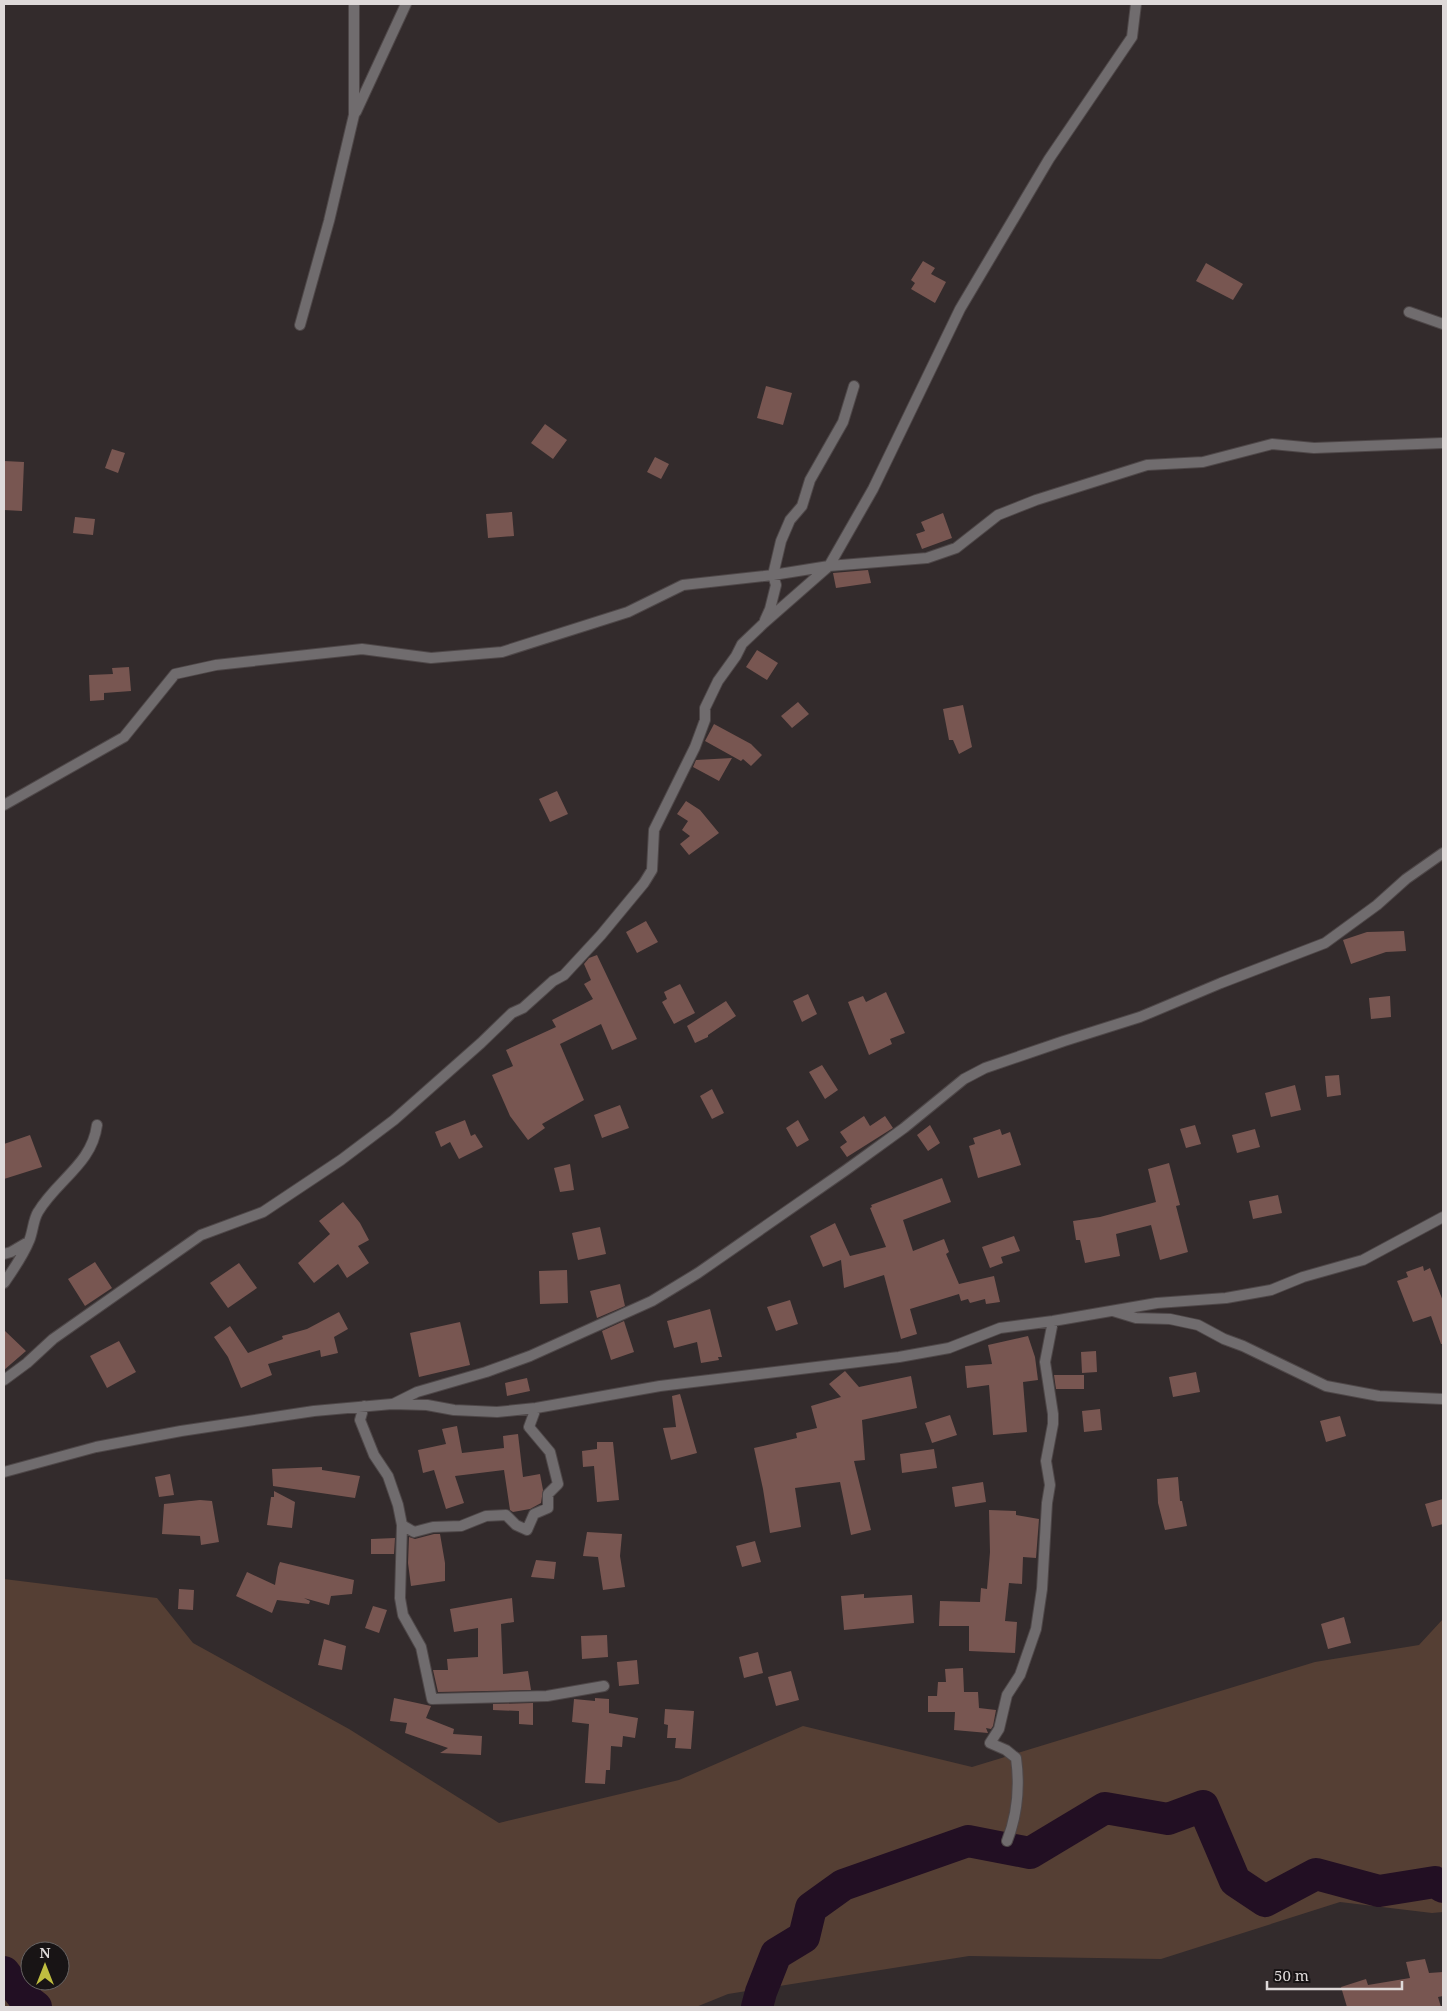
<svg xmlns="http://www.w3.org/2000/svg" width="1447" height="2011" font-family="'Noto Serif',serif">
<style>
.green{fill:#553f34;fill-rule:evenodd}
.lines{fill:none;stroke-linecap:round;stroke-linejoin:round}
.river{stroke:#220f23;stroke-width:32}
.building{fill:#785651}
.street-casing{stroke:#4e4748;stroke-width:12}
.street{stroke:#706c6e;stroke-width:10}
</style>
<rect width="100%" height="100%" fill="#332b2c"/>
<path class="green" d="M4 1579 157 1598 193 1643 349 1729 499 1823 679 1780 803 1726 972 1767 1315 1662 1419 1645 1443 1619V1912L1432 1913 1340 1902 1161 1959 969 1956 728 1994 696 2007H4ZM30 1951H60V1981H30Z"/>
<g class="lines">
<path class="river" d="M4 1972 23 1997 36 2007
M757 2007 761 1992 776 1954 804 1937 811 1908 843 1885 968 1841 1030 1853 1105 1808 1168 1819 1203 1806 1235 1881 1265 1901 1316 1874 1379 1891 1435 1882 1443 1887"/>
</g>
<path class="building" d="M923 261 935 268 931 274 946 282 935 303 911 289 915 283 911 280Z
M1206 263 1243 284 1233 300 1196 281Z
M766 386 792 393 783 425 757 418Z
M545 424 567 440 553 459 531 443Z
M112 449 125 453 118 473 105 468Z
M655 457 669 464 661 479 647 472Z
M4 461 24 462 22 511 4 510Z
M512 512 514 536 488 538 486 514Z
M943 513 952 538 922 549 916 534 925 531 921 522Z
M75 517 95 519 93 535 73 533Z
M868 570 871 583 836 588 833 573Z
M757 650 778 663 767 680 746 667Z
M129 667 131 691 104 693V700L90 701 89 675 113 674 112 668Z
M798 702 809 714 792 728 781 716Z
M963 705 972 747 959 754 953 740H949L943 709Z
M714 724 751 744 762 755 751 766 743 759 741 761 705 741Z
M732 758 719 781 693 767 696 760Z
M557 791 568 814 550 822 539 799Z
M686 801 700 810 719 833 689 855 680 844 690 836 682 830 688 821 677 814Z
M646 921 658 942 637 953 626 932Z
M1404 931 1406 951 1386 952 1351 964 1343 940 1367 932Z
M597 955 637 1039 612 1050 601 1024 560 1044 584 1100 542 1124 545 1128 528 1140 510 1116 492 1075 513 1066 506 1050 556 1027 552 1020 593 999 584 984 591 980 584 964 589 958Z
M680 984 695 1013 674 1024 662 1002 667 999 664 992Z
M886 992 905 1033 890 1039 892 1044 869 1055 848 1002 863 996 866 1002Z
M808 994 817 1014 802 1022 793 1001Z
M1390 996 1391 1017 1371 1019 1369 998Z
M726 1001 736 1016 708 1035V1037L695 1043 687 1026Z
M822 1065 838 1090 825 1099 809 1072Z
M1339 1075 1341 1095 1327 1097 1325 1076Z
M1295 1085 1301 1110 1271 1117 1265 1093Z
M712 1089 724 1113 712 1119 700 1096Z
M620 1105 629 1128 602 1138 594 1115Z
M864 1116 870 1126 885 1116 893 1128 847 1157 840 1147 847 1142 840 1132Z
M465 1120 471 1136 475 1134 483 1147 459 1159 450 1142 441 1147 435 1132Z
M798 1120 809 1140 797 1147 786 1128Z
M930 1125 940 1143 928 1151 917 1135Z
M1195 1125 1201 1144 1186 1148 1180 1129Z
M1000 1129 1002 1135 1010 1132 1021 1165 978 1178 969 1146 975 1144 973 1138Z
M1255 1129 1260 1147 1237 1153 1232 1135Z
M30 1135 42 1167 4 1179V1144Z
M1169 1163 1180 1205 1176 1206 1188 1252 1160 1260 1151 1225 1116 1234 1120 1256 1085 1263 1080 1240H1076L1073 1221 1100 1217 1156 1202 1148 1169Z
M570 1164 574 1190 560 1192 554 1168Z
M942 1178 951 1202 903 1220 913 1251 944 1239 949 1252 946 1254 959 1284 994 1276 1000 1302 986 1304 985 1299 970 1303 968 1299 961 1301 959 1294 910 1309 917 1334 901 1339 884 1275 844 1288 841 1260 823 1267 810 1236 835 1223 850 1256 886 1247 870 1208 872 1207 871 1205Z
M1278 1195 1282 1213 1253 1219 1249 1201Z
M343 1202 360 1223 369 1240 358 1246 369 1263 347 1278 338 1264 314 1283 298 1263 330 1234 319 1221Z
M600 1227 606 1254 578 1260 572 1233Z
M1014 1236 1020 1251 1001 1257 1003 1263 990 1268 982 1247Z
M95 1262 112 1288 85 1306 68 1279Z
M239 1263 257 1288 228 1308 210 1283Z
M1423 1266 1424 1271 1430 1268 1443 1301V1344H1441L1431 1316 1413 1322 1397 1281 1408 1277 1406 1272Z
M567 1270 568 1303 540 1304 539 1271Z
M620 1284 625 1306 597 1318 590 1291Z
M790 1300 798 1324 776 1331 767 1307Z
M710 1309 722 1357H718L719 1360 701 1363 697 1342 674 1348 667 1321Z
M339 1312 348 1329 334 1337 338 1353 321 1357 320 1350 268 1364 272 1375 241 1388 228 1357 214 1337 230 1326 248 1353 283 1339 282 1336 307 1329Z
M624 1321 634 1352 611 1360 602 1331Z
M460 1322 470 1365 419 1377 410 1333Z
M4 1330 26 1351 4 1370Z
M1028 1336 1035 1357 1038 1380 1023 1382 1027 1432 993 1435 989 1385 967 1388 965 1366 992 1364 988 1345Z
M119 1341 136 1372 107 1388 90 1356Z
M1096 1351 1097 1372 1082 1373 1081 1352Z
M845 1371 859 1387 911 1376 917 1408 862 1420 865 1460 854 1461 871 1530 851 1535 840 1482 795 1488 801 1527 770 1533 763 1489 754 1448 797 1438 796 1433 817 1428 811 1406 841 1397 829 1384Z
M1196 1372 1200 1392 1173 1397 1169 1377Z
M1054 1375H1084V1389H1056Z
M527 1378 530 1391 507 1396 505 1383Z
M680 1394 697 1453 671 1460 663 1428 676 1427 672 1396Z
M1100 1409 1102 1430 1084 1432 1082 1411Z
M950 1415 957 1435 932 1443 925 1423Z
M1340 1416 1346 1436 1326 1442 1320 1421Z
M457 1426 462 1453 504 1448 503 1436 518 1434 523 1477 540 1474 543 1490 541 1503 530 1509 513 1512 510 1510 504 1470 455 1476 464 1503 446 1509 434 1470 423 1473 418 1450 446 1444 442 1429Z
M597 1442H613L619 1500 597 1502 594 1466 583 1467 582 1451 597 1449Z
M934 1449 937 1468 902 1473 900 1454Z
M322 1467V1470L360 1476 355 1498 273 1486 272 1469Z
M170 1474 174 1495 159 1497 155 1477Z
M1178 1477 1180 1501H1182L1187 1526 1165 1530 1158 1503 1157 1479Z
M983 1482 986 1502 955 1507 952 1487Z
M274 1491 295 1502 292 1528 267 1525 271 1497H274Z
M1443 1499V1524L1432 1527 1425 1504Z
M200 1500 212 1501 219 1542 201 1545 200 1536 162 1534 164 1504Z
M989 1510 1016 1511V1515L1039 1519 1036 1558 1023 1557 1022 1584 1009 1583 1005 1621 1017 1622 1015 1653 969 1651V1626H939L940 1601 980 1602 981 1588 987 1589 990 1552Z
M587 1532 622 1534 620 1556 625 1587 603 1590 598 1557 583 1556Z
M434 1534H440L445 1563V1581L411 1586 408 1563 409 1537 415 1539Z
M395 1538 394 1554H371V1539Z
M755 1541 761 1562 742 1567 736 1546Z
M536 1560 556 1562 554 1579 531 1577Z
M280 1562 354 1580 352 1594 331 1596 329 1605 304 1598 310 1601 309 1604 277 1600 272 1613 236 1596 247 1572 275 1585 278 1567Z
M179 1589 194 1590 193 1610 178 1609Z
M864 1594V1598L912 1595 914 1623 844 1630 841 1596Z
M512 1598 514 1622 501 1624 503 1674 528 1671 531 1690 438 1692 433 1670H448L447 1659 478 1657V1628L454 1632 450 1609Z
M373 1606 387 1610 379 1633 365 1628Z
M1344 1617 1351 1643 1328 1649 1321 1624Z
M607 1635 608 1657 582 1659 581 1636Z
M324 1639 346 1646 342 1670 318 1665Z
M758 1652 763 1673 744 1678 739 1657Z
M637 1660 639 1684 619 1686 617 1662Z
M963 1668 964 1692H978L979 1708 996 1710 993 1726 991 1729 986 1728 988 1733 954 1730 955 1712H928V1696H937L938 1682H946L945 1669Z
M791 1671 799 1700 776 1706 768 1677Z
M394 1698 431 1706 426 1718 454 1729 453 1734 482 1736 481 1755 440 1753 448 1748 405 1733 407 1723 390 1721Z
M595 1698 609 1699V1713L638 1718 635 1738 623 1736 622 1747 611 1746 610 1770H606L605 1784 585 1783 589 1724 572 1722 574 1699 595 1701Z
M533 1703V1725L519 1724V1711L493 1710V1704Z
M665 1709 694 1711 691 1749 675 1748 676 1738H667L668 1725 664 1724Z
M1425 1959 1429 1973 1443 1972V1996L1438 1997 1441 2007H1347L1341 1987 1366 1979 1368 1985 1410 1978 1406 1962Z"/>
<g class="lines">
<g class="street-casing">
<path id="street" d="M356 112 406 4
M1409 312 1443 324
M300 325 329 221 354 115V4
M765 620 770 609 776 585 773 575 781 541 790 520 802 506 810 480 843 422 854 386
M4 805 124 737 175 674 216 665 362 649 431 658 502 652 628 612 683 585 773 575 829 566 927 558 956 548 998 515 1036 500 1147 465 1203 462 1272 444 1314 448 1443 443
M4 1254 11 1252 28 1242
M4 1283C13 1270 23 1256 29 1241 33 1232 33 1220 38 1212 57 1180 92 1164 97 1125
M1113 1311 1136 1318 1170 1319 1198 1325 1224 1339 1243 1346 1326 1386 1379 1396 1443 1399
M4 1380 27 1363 53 1339 201 1235 263 1212 341 1160 394 1120 481 1043 512 1013 523 1008 553 981 564 975 601 935 644 883 652 870 654 830 695 747 705 720V708L718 681 736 656 742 644 764 623 829 566 873 489 960 309 1049 159 1132 37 1136 4
M393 1404 417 1392 486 1372 530 1356 652 1301 698 1273 846 1170 904 1128 964 1079 985 1068 1064 1041 1140 1017 1221 983 1325 943 1377 905 1406 879 1443 853
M364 1406 360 1420 374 1455 388 1476 398 1505 402 1525 400 1598 403 1615 421 1647 432 1699 547 1696 604 1686
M4 1472 96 1447 181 1431 314 1411 392 1404 427 1405 454 1410 497 1412 536 1408 660 1386 899 1357 949 1348 1000 1328 1053 1321 1157 1303 1226 1298 1271 1290 1303 1277 1363 1260 1443 1217
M402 1525 414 1532 433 1527 461 1526 486 1516 506 1515 516 1525 527 1530 534 1514 548 1508V1494L558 1484 550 1452 529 1427 536 1408
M1007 1841C1018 1813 1020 1787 1016 1758L1006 1750 990 1743 999 1729 1007 1695 1020 1675 1036 1629 1042 1589 1047 1503 1050 1485 1046 1461 1053 1424V1414L1045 1362 1053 1321"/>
</g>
<use href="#street" class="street"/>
</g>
<rect width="1447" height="2011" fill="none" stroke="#ded9d9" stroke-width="10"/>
<g transform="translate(45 1966)"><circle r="24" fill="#181415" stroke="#676363"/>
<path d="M0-4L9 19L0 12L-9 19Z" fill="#c0be40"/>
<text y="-8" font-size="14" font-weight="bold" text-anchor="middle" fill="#ded9d9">N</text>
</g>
<path d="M1267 1981v8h135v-8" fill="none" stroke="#ded9d9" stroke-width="2.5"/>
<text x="1274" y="1981" font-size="15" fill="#ded9d9" stroke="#181415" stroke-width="4" paint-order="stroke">50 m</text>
</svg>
